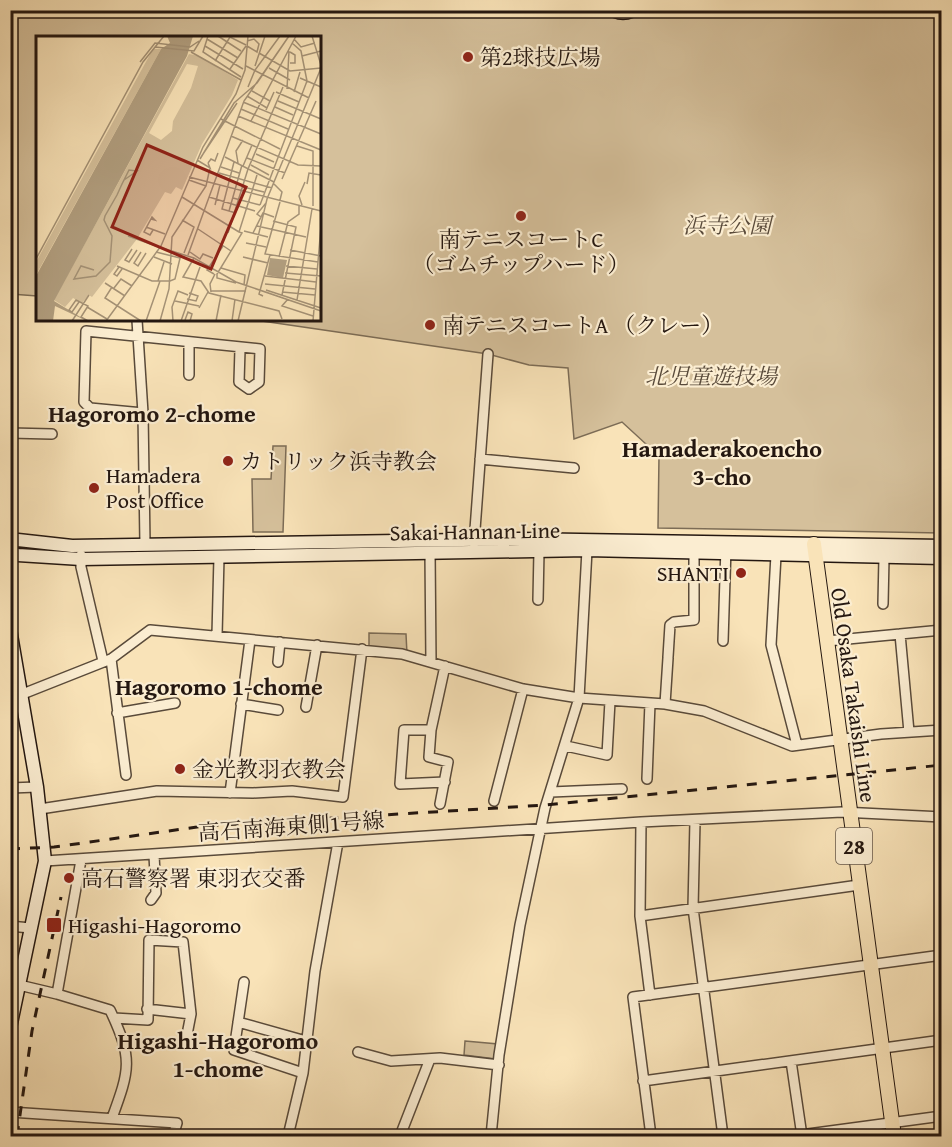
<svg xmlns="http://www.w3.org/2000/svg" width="952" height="1147" font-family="'Gentium Book Plus','Noto Serif JP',serif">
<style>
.green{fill:#d5c09b;stroke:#7c6c56;stroke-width:1.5}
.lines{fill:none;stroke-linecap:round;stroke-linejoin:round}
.street-casing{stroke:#594a3a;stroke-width:12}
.secondary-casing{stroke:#241710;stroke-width:15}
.primary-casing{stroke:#241710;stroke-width:16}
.street{stroke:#fbedd1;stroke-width:9}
.secondary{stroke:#fbedd1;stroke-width:12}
.primary{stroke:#f9e3b8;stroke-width:14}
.tram{stroke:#241710;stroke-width:1.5}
.rail{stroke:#241710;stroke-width:3;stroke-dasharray:10 10;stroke-linecap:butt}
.poi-dot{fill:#8f2418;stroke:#fbedd1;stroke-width:2}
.labels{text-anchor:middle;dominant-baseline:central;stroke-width:4.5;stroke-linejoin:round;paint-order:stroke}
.shield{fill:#fbedd1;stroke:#64574a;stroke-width:1.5}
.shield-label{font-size:21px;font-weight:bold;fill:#241710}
.poi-label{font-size:22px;fill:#241710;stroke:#fbedd1;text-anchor:start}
.park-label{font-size:22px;font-style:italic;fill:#594a3a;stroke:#fbedd1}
.street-label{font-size:22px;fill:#241710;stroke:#fbedd1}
.neighbourhood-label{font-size:24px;font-weight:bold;fill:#241710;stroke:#fbedd1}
.inset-road{fill:none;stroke:#a49175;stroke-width:1.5}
.view{fill:#8f2418;fill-opacity:0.15;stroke:#8f2418;stroke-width:3}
.inset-edge{fill:none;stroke:#241710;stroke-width:3}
</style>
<rect width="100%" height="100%" fill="#f9e3b8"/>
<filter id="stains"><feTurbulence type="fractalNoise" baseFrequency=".00333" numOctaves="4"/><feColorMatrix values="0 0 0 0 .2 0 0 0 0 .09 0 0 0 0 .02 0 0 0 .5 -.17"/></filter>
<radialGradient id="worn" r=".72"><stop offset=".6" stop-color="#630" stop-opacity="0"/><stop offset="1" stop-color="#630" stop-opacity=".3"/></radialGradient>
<path class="green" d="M11 11H941V533L658 528 659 456 622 422 574 439 568 368 529 365 488 354 255 320H320V38H38L37 296 11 294Z
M273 446H286L283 532H253L252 479H271Z
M369 633 406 634 407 654 369 646Z
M465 1041 498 1044 496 1059 464 1055Z"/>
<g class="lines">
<g class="street-casing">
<path id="street" d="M137 320 143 413 145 544
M189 343V375
M143 413 90 408 84 402 86 331 260 349 259 382 249 389 239 382 240 349
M10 433 52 434
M480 459 574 468
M474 543 488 354
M430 552 431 662
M81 555V567L103 661
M776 555 771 645 797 745
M940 558 942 577
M538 600 539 551
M883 604 884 557
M900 634 909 732
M217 635 219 557
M723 641 726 547
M827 641 942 630
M668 657 670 625 674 622 694 620V553
M111 659 126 775
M278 662 280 642
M10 699 111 659 150 630 402 654 523 689 579 698 665 704 704 711 792 746 881 734 942 730
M241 704 278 710
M665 704 668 658
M306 707 317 645
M117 713 175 703
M431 730H404L400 784 445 782
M566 746 607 755 610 701
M647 779 650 703
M10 788 37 787
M551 792 622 789
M230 793 250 640
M494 801 523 689
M440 804 448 762 429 757 431 730 445 666
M40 809 157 791 253 793 292 791 343 797 362 649
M695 821 693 908 723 1136
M641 822 640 916 650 995
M81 860 57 994 110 1010C133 1059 130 1069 112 1118
M45 861 641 822 842 812 942 817
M151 900 156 893 154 855
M640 916 859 885
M10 926 30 928
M244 982 234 1050 303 1073
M19 985 57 994
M147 1009 191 1014
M114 1018 148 1020 149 940 183 942 191 1014 185 1045
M238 1022 306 1041
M358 1052 391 1061 440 1058 499 1065
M791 1061 802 1136
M643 1081 942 1040
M10 1112 177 1123 173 1136
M288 1136 303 1073 315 971 338 842
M400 1136 430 1059
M491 1136 499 1055 520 925 545 808 579 698 587 550
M651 1136 633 997 942 955
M793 1136 942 1116"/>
</g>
<g class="secondary-casing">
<path id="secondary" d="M10 542 18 540 72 546 519 539 942 546
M10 552 18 555 81 559 587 550 942 558
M10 629 37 787 45 861 10 1028"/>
</g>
<g class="primary-casing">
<path id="primary" d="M814 544 894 1136"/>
</g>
<use href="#street" class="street"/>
<use href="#secondary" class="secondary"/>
<use href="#primary" class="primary"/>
<path class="tram" d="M602 10C616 23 631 22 645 10"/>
<path class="rail" d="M10 849 54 847 204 826 546 805 942 765
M17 1136 32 1031 61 897"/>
</g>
<g class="poi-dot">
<circle cx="468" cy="57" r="6"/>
<circle cx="521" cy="216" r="6"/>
<circle cx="430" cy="325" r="6"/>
<circle cx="228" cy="461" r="6"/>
<circle cx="94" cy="488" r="6"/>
<circle cx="741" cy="573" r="6"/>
<circle cx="180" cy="769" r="6"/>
<circle cx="69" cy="878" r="6"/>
<rect x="46" y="917" width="16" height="16" rx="3"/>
</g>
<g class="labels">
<rect class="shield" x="836" y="828" width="36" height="36" rx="4.5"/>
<g class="shield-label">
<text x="854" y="846">28</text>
</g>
<g class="poi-label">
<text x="480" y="57">第2球技広場</text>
<text x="521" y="239" text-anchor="middle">南テニスコートC<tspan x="521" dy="25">（ゴムチップハード）</tspan></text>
<text x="442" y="325">南テニスコートA （クレー）</text>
<text x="240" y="461">カトリック浜寺教会</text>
<text x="106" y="475">Hamadera<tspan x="106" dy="25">Post Office</tspan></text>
<text x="729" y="573" text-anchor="end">SHANTI</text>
<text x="192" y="769">金光教羽衣教会</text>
<text x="81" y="878">高石警察署 東羽衣交番</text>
<text x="68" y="925">Higashi-Hagoromo</text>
</g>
<g class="park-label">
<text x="727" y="225">浜寺公園</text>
<text x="711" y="376">北児童遊技場</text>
</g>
<g class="street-label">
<text transform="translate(475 531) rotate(-1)">Sakai Hannan Line</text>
<text transform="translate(854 695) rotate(82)">Old Osaka Takaishi Line</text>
<text transform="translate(291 826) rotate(-4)">高石南海東側1号線</text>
</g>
<g class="neighbourhood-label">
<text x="152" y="413">Hagoromo 2-chome</text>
<text x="722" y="448">Hamaderakoencho<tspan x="722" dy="28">3-cho</tspan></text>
<text x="219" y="686">Hagoromo 1-chome</text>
<text x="218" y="1040">Higashi-Hagoromo<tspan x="218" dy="28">1-chome</tspan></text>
</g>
</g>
<g transform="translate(36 36)">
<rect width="285" height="285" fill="#f9e3b8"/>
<path d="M117 13H125L0 239V226ZM153 18 163 20 202 44 196 59 166 108 146 154 140 151 135 158 129 156 101 203 56 261 53 259 46 267 37 262 29 271 18 264ZM151 28 162 30 155 52 137 85 136 95 125 104 113 97Z" fill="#d5c09b" fill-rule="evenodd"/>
<path d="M131 0H157L151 20 18 265 51 285 19 270 17 285H0V240L125 13 134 7ZM234 222 251 224 247 242 231 239Z" fill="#b19e7f"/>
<path class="inset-road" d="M172 0 167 16 205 41M182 0 205 15M276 0 285 29M171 3 202 22M258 3 265 11 279 7M169 10 207 33M211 10 221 16 223 8 218 3 211 5M119 11 158 15 167 0M155 16 205 44M254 16 259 19V27H254M223 17 254 35 285 32M266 20 285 15M179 25 194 1 210 9M104 26 119 7 154 11 163 5M210 30 273 62M219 30 229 0M233 32 254 44M194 33 210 10M264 42 285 51M212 51 219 34 244 0M251 53 253 15M216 55 234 65M240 56 263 66M258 56 264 36M211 60 231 72M242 65 285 83M207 66 285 98M239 71 257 79M205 73 252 93M230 74 238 56M202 80 285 114M185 83 244 113M215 85 260 0M195 100 262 129 285 130M261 110 277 115V170M167 118 201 67M220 118 238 126M189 121 238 146M211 122 249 137M164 123 198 67 221 47 253 0M161 124 174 132 172 127M198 126 186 173 200 177M172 127 175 123 179 125 182 117M202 127 200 115 207 104M215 129 233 139M207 130 216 109M185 131 203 137M183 137 236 152M153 141 285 175M246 143 280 65M153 144 170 150M238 148 246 156 244 164M271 148 273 137 285 139M207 151 228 156M146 161 203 196M173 161 219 175M197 162 224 169M244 166 229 218 282 226M179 169 184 149M224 169 271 45 265 15 256 7M266 169 263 160 269 146M193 175 206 129M225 181 221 178 230 167M115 183 119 184 116 181 108 196 114 199 117 194M146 184 158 191 148 217M237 185 260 191 246 259M221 190 270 201M110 191 129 198M162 193 195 215M208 195 232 201M192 197 212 133 247 51M217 197 227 177 238 181M92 200 123 211M210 207 230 211M123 211 158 222M96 213 89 224 93 226 101 214M254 214 285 220M105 216 98 227 102 230 110 217M120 216 144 222M154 216 164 223 167 218 177 222M152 219 208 65 253 0M118 221 136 228M207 221 232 227M243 221 252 186 263 178V170M0 223 107 26 128 0M81 230 116 245H134L139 243 145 218M250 230 281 233M83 231 78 238 81 240 86 233M185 232 209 239 208 249M58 234 45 230 38 243 60 240 74 226 76 200 68 184 69 180 81 159 86 148 93 134 101 135 88 144M249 237 285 240M178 238 171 234 187 210M229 240 280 246M122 245 128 226M69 247 89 260M200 247 181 242V238L206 197 203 196 221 139M229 248 279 253M76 251 69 262 105 285M78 252 85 243 96 250M230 254 285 272M175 255H210M175 256 174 248 179 238M246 256 279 259M227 260 223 258 234 219M151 263 160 265 162 260 153 257M252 263 246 270 277 280M261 264 276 173M139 265 163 270M43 266 36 276 33 274 40 264 52 270 45 281 52 285M51 271 71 283M163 272 172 256M246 283 243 275 173 257 165 245 147 241 158 222 200 246 285 275M149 284 152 276 156 278 154 285M36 285 53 259M70 285 125 210 167 111 200 58 209 34 212 0M110 285 124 245M124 285 133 253 136 201 170 150 174 132M137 285 136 271 142 255 152 259M145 285 164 231M180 285 185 259M196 285 199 263M202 285 231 163 285 32M277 285 285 190"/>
<path class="view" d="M111 109 210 151 175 233 76 191Z"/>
<rect width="285" height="285" class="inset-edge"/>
</g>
<rect width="952" height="1147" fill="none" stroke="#f9e3b8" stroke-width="36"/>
<rect x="12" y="12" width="928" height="1123" fill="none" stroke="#241710" stroke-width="3"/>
<rect x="18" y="18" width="916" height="1111" fill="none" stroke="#241710" stroke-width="1.5"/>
<rect width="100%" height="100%" filter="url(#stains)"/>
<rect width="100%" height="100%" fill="url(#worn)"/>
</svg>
